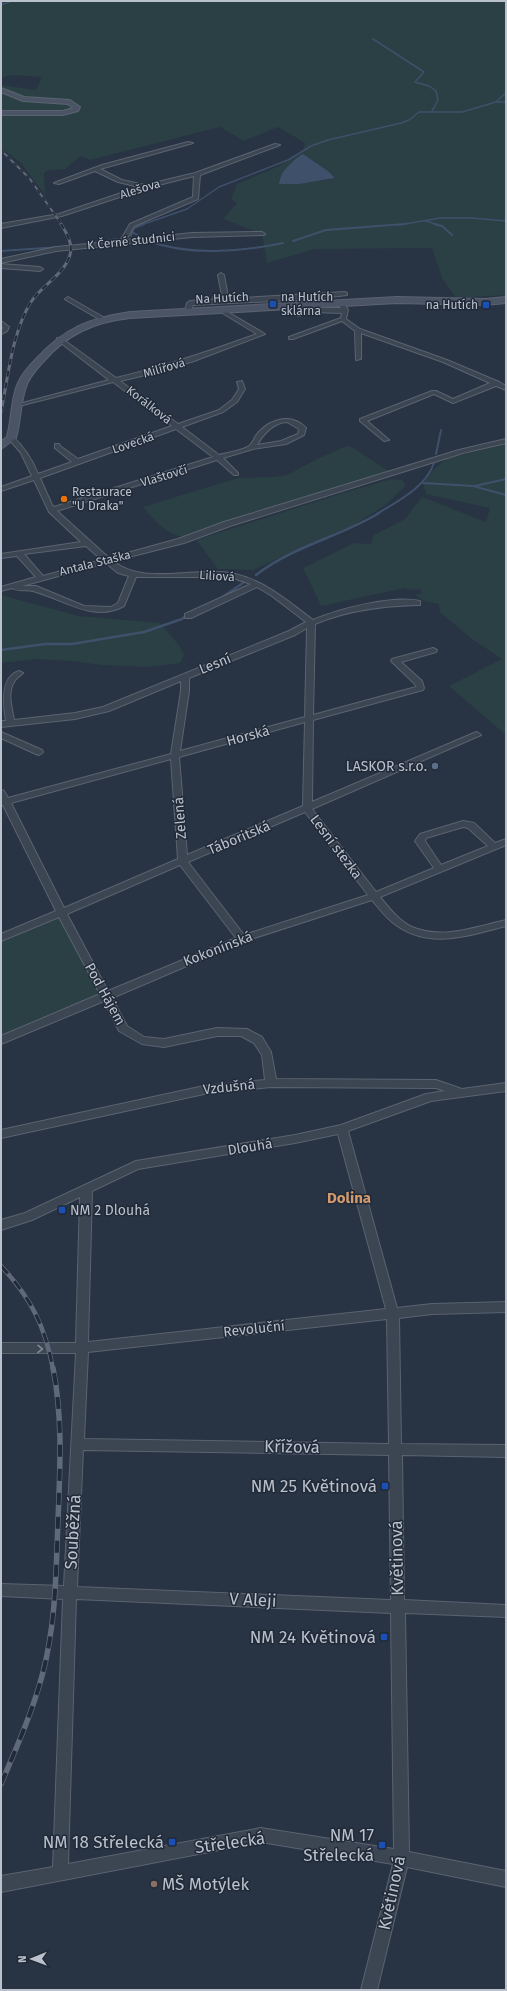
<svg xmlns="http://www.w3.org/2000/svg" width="507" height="1991" font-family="'Fira Sans',sans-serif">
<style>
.green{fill:#2a4044;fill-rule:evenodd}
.water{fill:#3f506b}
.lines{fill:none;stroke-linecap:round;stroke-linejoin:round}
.stream-far2{stroke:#3f506b;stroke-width:1.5}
.stream-far1{stroke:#3f506b;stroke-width:2}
.stream{stroke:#3f506b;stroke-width:2.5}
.street-casing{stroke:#5b6370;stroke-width:2}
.secondary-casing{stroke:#5b6370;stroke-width:2}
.street{fill:#3c4552;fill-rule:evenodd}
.secondary{fill:#4b5465;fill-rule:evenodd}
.rail-far3-casing{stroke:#5f6979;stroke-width:2}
.rail-far2-casing{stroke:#5f6979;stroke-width:3}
.rail-far1-casing{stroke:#5f6979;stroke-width:4.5}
.rail-casing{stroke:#5f6979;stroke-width:5.5}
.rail-far3{stroke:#212a38;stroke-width:1.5;stroke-dasharray:4.5;stroke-linecap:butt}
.rail-far2{stroke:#212a38;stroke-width:2;stroke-dasharray:6;stroke-linecap:butt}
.rail-far1{stroke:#212a38;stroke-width:3;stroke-dasharray:10;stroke-linecap:butt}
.rail{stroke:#212a38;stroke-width:4;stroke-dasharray:12;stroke-linecap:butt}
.oneway{stroke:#818995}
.transit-dot{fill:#1a4fb4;stroke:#212a38;stroke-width:1.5}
.food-dot{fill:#e8710a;stroke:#212a38;stroke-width:1.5}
.service-dot{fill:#5c6f8a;stroke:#212a38;stroke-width:1.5}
.education-dot{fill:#8d6e63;stroke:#212a38;stroke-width:1.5}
.labels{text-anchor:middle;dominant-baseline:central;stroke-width:3;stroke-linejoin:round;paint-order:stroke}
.far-street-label{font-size:12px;fill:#bac1cc;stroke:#212a38}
.far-poi-label{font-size:12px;fill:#bac1cc;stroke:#212a38;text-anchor:start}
.street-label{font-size:14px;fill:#bac1cc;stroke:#212a38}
.poi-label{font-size:14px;fill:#bac1cc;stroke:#212a38;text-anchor:end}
.neighbourhood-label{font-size:15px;font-weight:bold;fill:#d39b6d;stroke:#212a38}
.near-street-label{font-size:17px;fill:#bac1cc;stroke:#212a38}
.near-poi-label{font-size:17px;fill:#bac1cc;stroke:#212a38;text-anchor:end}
</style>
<rect width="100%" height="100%" fill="#283343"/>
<path class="green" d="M1 1H506V295L456 298 442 278 432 248 315 249 267 263 262 234 223 219 237 203 231 199 237 184 279 166 303 152 305 143 278 127 244 141 220 127 90 160 81 156 65 169 49 170 44 173 45 195 21 163 1 148V85L36 90 42 77 12 75 1 78ZM303 154 328 171 335 178 321 181 283 172Z
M506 444V735L449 686 502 659 472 639 440 612 439 604 424 601 415 595 422 593 420 589 410 590 405 588 321 606 303 568 354 543 371 544 374 535 405 519 422 497 486 522 490 508 426 494 423 483 432 471 446 459Z
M347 446 352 447 388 471 182 537C165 533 154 520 143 507L238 478 274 477 287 475 319 458Z
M391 479 402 480 406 485 387 504 354 525 253 570 218 569 196 540 340 494Z
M1 595 79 616 160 623 179 645 184 655 180 663 148 667 102 665 71 661 36 659 1 663Z
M61 912 106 995 1 1040V938Z"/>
<path class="water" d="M303 154 328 171 335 178 299 184H279C280 180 281 174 284 171 286 168 299 155 303 154Z"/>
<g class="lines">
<path class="stream-far2" d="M1 5 12 1
M373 39 424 72 415 82 429 86 436 91 438 100 432 111
M497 101 506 93
M426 221 438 225
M141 225 187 209 219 187 288 160 311 146 328 140 401 123 409 120 419 112H462L496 102H506
M399 225 440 218H472L506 221"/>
<path class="stream-far1" d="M434 224 442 226 452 235
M132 232 141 237
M131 236 134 228 144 224
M148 241C189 256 241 252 283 243
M293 241 326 230 405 224
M88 244 118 239
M1 251 59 247
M436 454 441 430
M423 483 473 486 506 495
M475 486 506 479
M377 514C398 501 426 487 434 463"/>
<path class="stream" d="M256 575C293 546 340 537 379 513
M218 600 243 583
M1 650 45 644H72L144 632 182 619 188 614"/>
<g class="street-casing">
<path id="street" d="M188 142 193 143 100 169 122 180 145 185 195 173 275 144 280 145 200 175 198 199 134 226 126 240 192 233 262 232 265 234 264 235 192 237 56 251 1 263V259L56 247 120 241 130 224 193 197 194 176 147 188 62 216 1 228V224L59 214 139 187 118 182 95 171 59 184 54 183 102 165Z
M1 264 40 267 43 269 40 271 1 268Z
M221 273 224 275 228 297 225 299H213V297L222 296 218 275Z
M345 292 347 293V295L313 299 193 305 190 313 185 312 187 303 190 301Z
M68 297 103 317 104 318 99 319 66 300 65 299Z
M341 301 343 302 348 310 346 319 360 329 447 360 499 382 506 386V390L496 386 453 403 434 394 367 421 389 440 384 441 360 421V419L432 391H436L453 399 490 383 443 362 361 333V359L356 360 355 331 342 321 293 339H289V337L341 318 342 313 313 312 299 316 297 315V313L313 308H341L338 303Z
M221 308 265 334 194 361 154 373 120 381 178 424 219 410 232 400 239 389 237 382 242 381 245 389 237 402 223 412 182 427 219 455C227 453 244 450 249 446 253 443 255 436 258 433 271 418 292 413 306 428L304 435 286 444 253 449 223 458 238 473V475H234L217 460 57 511 109 558 178 539 224 522 459 450 506 439V443L463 453 230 526 184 543 113 561C145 587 197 565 235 574 265 581 288 601 313 620 338 609 393 595 420 601V605H417C382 606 348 610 315 624L313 715 416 687 415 684 391 661 392 659 433 648 437 650 436 652 401 662 422 681 424 688 423 690 313 720 312 802 474 733 477 732 481 735 312 809 376 892 434 868 415 841 420 834 463 821 474 823 495 843 506 839V845L380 897C389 908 399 921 412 927 442 940 476 927 506 920V926C466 936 426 951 391 921 384 915 378 907 372 900L245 941 112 998 127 1026 144 1037 164 1039 217 1028 247 1029 262 1037 271 1052 276 1079 436 1080 462 1089 506 1083V1091L431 1101 348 1131 397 1308 432 1304 506 1302V1312L432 1314 399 1318 401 1444 506 1445V1457L402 1455 404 1600 506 1605V1617L405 1613 409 1852 506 1871V1887L407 1867 377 1990H361L393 1864 261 1842 1 1892V1876L53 1867 63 1599 1 1596V1584L64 1586 76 1353H1V1343H76L80 1197 32 1220 1 1230V1220L25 1213 136 1161 295 1135 341 1125 426 1094 445 1091 436 1088 271 1087 204 1094 1 1138V1130L204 1086 265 1080 262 1055 254 1043 241 1036H217L164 1047 142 1044 119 1031 104 1001 1 1044V1036L100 994 59 917 1 941V934L56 911 3 805 1 806V790L4 791 8 798 171 754 181 691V681L109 711 75 719 1 727V721H6C3 704 0 677 19 671L23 673C20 676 16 678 14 682 7 693 12 708 14 720L75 713 103 707 289 631 306 622 272 596 257 587 191 618H185V614L251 584 233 578 221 577H136L124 606C93 623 63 599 33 591 26 589 18 592 12 588L1 591V587L36 577 17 556 1 558V554L81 542 49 512 34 480 1 491V487L32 476 21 453 9 439V437H13C24 447 32 459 38 474L72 462 55 448V444H59L60 446 78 459 172 426 113 382 15 407V405L109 380 57 340V338H61L116 378C164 367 210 351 257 334L219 311V309ZM287 422 299 429 298 434 281 441 257 445C264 433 273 423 287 422ZM176 429 213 457 54 507 52 505 40 478ZM86 546 102 560 43 576 24 554ZM106 563 118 573 129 576 118 603 111 607 84 606 36 586H22ZM307 628 305 717 180 751 189 691V678L295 635ZM305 722 303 806 187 855 179 757ZM171 759 178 859 64 908 11 803ZM305 812 368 895 244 935 188 862ZM463 827 468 828 488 846 441 865 425 841 426 838ZM180 865 236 938 108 991 67 914ZM338 1134 386 1309 88 1342 92 1191 138 1169 295 1143ZM387 1319 389 1444 84 1439 88 1352ZM83 1450 389 1455 391 1600 77 1587ZM76 1599 391 1613 394 1849 261 1828 68 1864Z
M1 321 9 327 7 331 1 334 3 327 1 326Z
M1 732 42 750 43 752 39 755 36 754 1 738Z"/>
</g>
<g class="secondary-casing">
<path id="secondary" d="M1 88 24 97 70 100 80 107 78 111 63 115H1V111H63L73 108 68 104 23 101 1 92Z
M397 297 485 299 506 297V303L485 305 397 303 130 318C94 322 67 334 43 362 36 370 29 377 26 387 20 404 21 421 16 438L1 449V441L7 437 8 432C12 416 11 398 18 383 22 374 29 366 36 359 64 328 90 318 130 312Z"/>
</g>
<use href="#street" class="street"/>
<use href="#secondary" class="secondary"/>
<g class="rail-far3-casing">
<path id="rail-far3" d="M1 150 30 179 62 225"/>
</g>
<g class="rail-far2-casing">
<path id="rail-far2" d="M1 412C8 378 12 332 31 302 41 286 64 275 70 255 73 243 67 234 61 224"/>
</g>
<g class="rail-far1-casing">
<path id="rail-far1" d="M1 1266C31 1298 45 1326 53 1369"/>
</g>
<g class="rail-casing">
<path id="rail" d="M1 1784C16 1749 32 1713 42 1676 56 1625 56 1572 58 1520 60 1469 63 1418 53 1368"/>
</g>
<use href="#rail-far3" class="rail-far3"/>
<use href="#rail-far2" class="rail-far2"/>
<use href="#rail-far1" class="rail-far1"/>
<use href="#rail" class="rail"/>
</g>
<defs><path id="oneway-chevron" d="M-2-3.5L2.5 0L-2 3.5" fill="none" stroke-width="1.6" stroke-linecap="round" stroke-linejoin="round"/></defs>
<use class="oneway" href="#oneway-chevron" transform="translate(40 1349) rotate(1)"/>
<g class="transit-dot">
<rect x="269" y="300" width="8" height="8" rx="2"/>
<rect x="482" y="301" width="8" height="8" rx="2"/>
<rect x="58" y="1206" width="8" height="8" rx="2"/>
<rect x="381" y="1482" width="8" height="8" rx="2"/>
<rect x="380" y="1633" width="8" height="8" rx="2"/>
<rect x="168" y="1838" width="8" height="8" rx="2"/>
<rect x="378" y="1841" width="8" height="8" rx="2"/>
</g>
<circle class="food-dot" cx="64" cy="499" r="4"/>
<circle class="service-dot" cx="435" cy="766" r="4"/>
<circle class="education-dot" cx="154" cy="1884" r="4"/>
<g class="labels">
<g class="far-street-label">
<text transform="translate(140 189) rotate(-17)">Alešova</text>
<text transform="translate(131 241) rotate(-6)">K Černé studnici</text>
<text transform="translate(222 298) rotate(-3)">Na Hutích</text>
<text transform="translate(164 368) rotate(-16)">Milířová</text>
<text transform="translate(149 405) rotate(38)">Korálková</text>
<text transform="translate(133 443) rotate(-19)">Lovecká</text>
<text transform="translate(164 476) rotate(-17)">Vlaštovčí</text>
<text transform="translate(95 563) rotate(-14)">Antala Staška</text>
<text transform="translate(217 576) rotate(4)">Liliová</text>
</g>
<g class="far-poi-label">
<text x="281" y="297">na Hutích<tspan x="281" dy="14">sklárna</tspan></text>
<text x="478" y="305" text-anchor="end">na Hutích</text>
<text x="72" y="492">Restaurace<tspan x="72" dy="14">"U Draka"</tspan></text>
</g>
<g class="street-label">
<text transform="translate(215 664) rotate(-22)">Lesní</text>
<text transform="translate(248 736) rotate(-15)">Horská</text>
<text transform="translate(180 818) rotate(-94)">Zelená</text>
<text transform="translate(239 838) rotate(-23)">Táboritská</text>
<text transform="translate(336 847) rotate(53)">Lesní stezka</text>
<text transform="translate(218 949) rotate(-21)">Kokonínská</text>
<text transform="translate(105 994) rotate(61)">Pod Hájem</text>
<text transform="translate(229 1087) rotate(-6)">Vzdušná</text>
<text transform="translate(250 1147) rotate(-9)">Dlouhá</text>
<text transform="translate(254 1329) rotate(-6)">Revoluční</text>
</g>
<g class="poi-label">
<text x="427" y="766">LASKOR s.r.o.</text>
<text x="70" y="1210" text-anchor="start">NM 2 Dlouhá</text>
</g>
<g class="neighbourhood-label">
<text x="349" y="1198">Dolina</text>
</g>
<g class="near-street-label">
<text transform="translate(292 1447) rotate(1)">Křížová</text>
<text transform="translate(73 1532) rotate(-87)">Souběžná</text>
<text transform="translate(397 1558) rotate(-91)">Květinová</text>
<text transform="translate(253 1600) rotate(3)">V Aleji</text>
<text transform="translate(230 1843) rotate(-8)">Střelecká</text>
<text transform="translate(392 1893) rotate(-78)">Květinová</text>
</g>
<g class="near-poi-label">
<text x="377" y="1486">NM 25 Květinová</text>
<text x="376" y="1637">NM 24 Květinová</text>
<text x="374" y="1835">NM 17<tspan x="374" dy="20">Střelecká</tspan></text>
<text x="164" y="1842">NM 18 Střelecká</text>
<text x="162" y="1884" text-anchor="start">MŠ Motýlek</text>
</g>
</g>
<rect width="507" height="1991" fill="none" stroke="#bac1cc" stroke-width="4"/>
<g transform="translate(32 1959) rotate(269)" stroke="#212a38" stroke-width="3" paint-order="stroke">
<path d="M0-3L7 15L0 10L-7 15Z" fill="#bac1cc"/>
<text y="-6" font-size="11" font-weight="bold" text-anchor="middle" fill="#bac1cc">N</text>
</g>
</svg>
